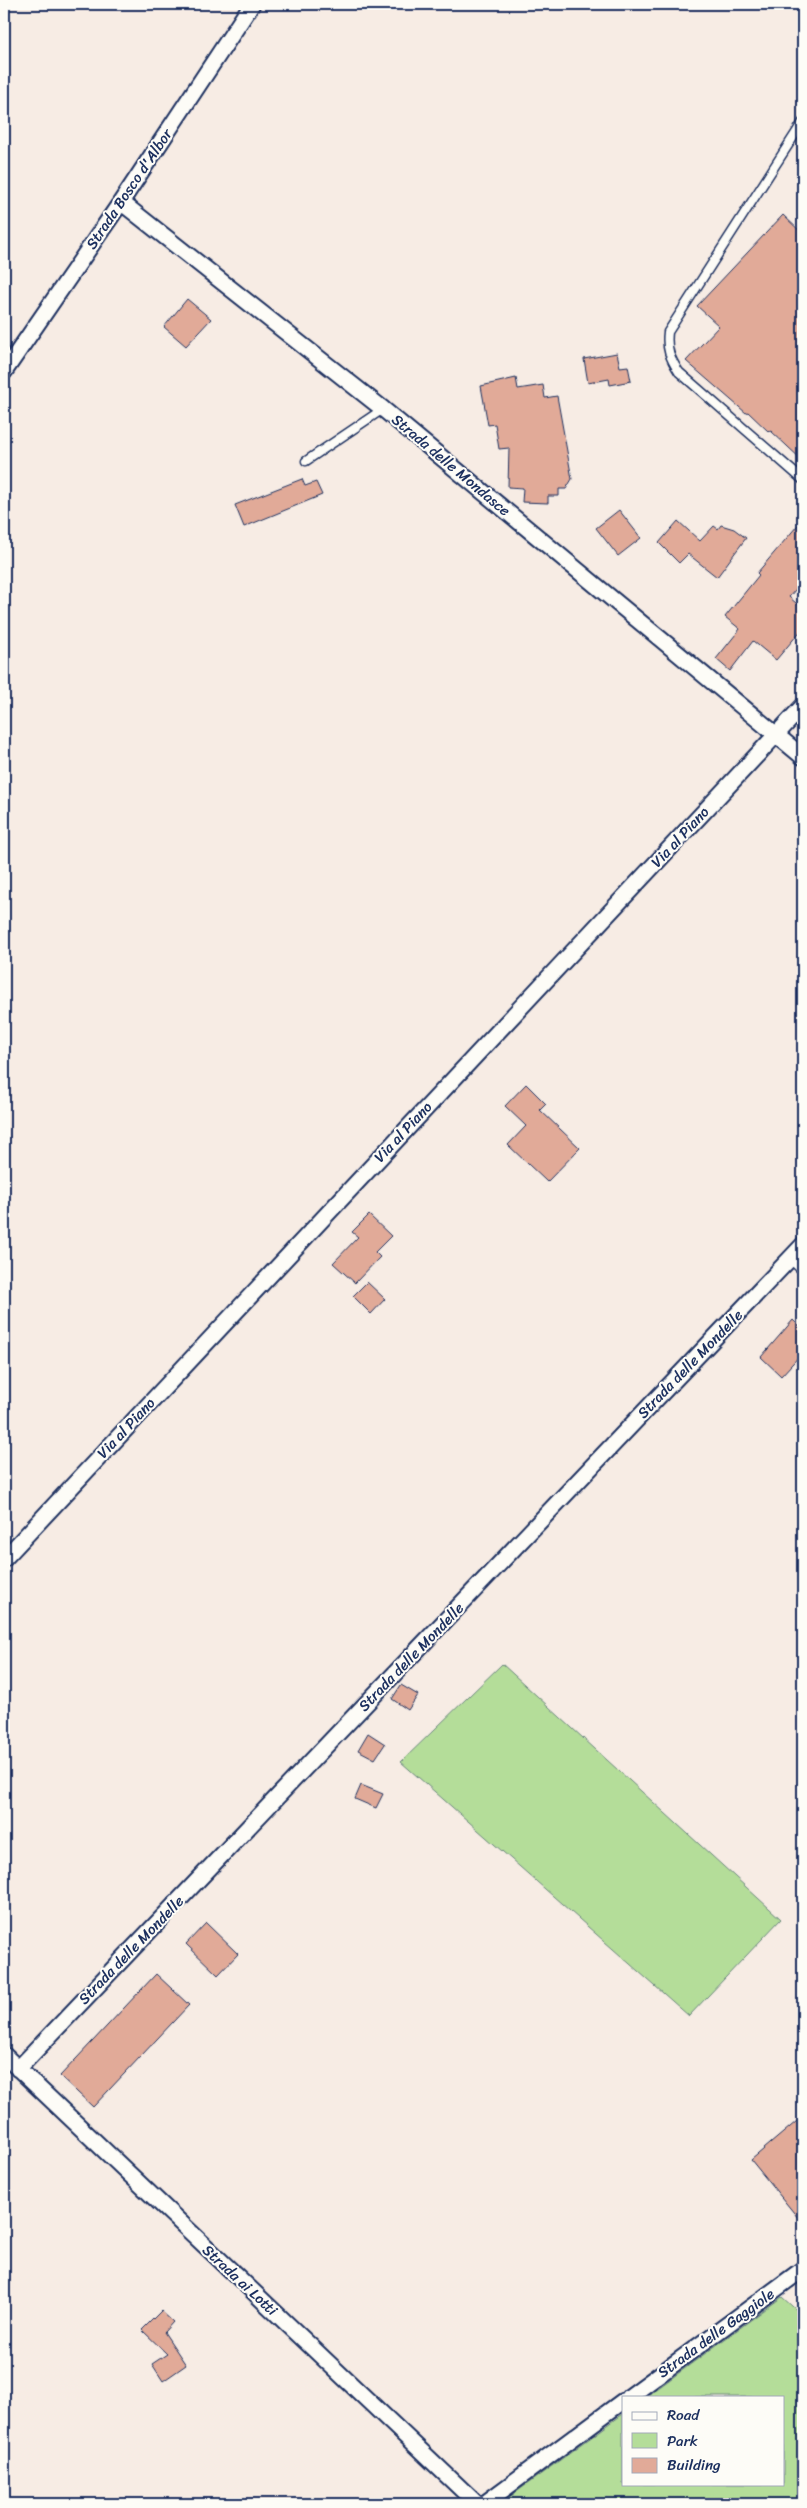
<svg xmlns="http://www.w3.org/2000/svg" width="807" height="2508" font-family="Sriracha,sans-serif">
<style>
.green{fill:#b4dd99;stroke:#68867c}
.building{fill:#e1aa98;stroke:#1b2f5e}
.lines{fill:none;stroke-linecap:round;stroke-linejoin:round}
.lane-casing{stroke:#1b2f5e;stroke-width:11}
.street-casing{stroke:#1b2f5e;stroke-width:19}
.lane{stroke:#fdfcf7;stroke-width:8}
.street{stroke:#fdfcf7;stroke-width:15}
.labels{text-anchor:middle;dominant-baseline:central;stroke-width:4;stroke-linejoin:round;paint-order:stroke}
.street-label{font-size:15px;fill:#1b2f5e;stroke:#fdfcf7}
</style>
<rect width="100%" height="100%" fill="#f7ece4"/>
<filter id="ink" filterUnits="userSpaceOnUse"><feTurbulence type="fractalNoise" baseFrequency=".02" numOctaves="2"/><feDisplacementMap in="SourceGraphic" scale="10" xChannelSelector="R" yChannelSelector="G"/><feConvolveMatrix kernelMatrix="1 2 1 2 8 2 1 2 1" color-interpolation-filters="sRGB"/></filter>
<g filter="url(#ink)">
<path class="green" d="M502 1664 781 1919 689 2016 401 1762Z
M782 2297 803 2316V2504H500L623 2414V2484H783V2397H646Z"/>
<path class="building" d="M783 215 803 234V461L771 431 769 432 748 412 746 413 686 361 719 326 697 306Z
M187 299 211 319 186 346 164 327Z
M617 353 620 367 628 366 631 381 610 385 609 379 588 383 584 359Z
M516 378 518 389 543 385 545 398 557 396 572 479 566 489H559V496H548V503L522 502 523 488 508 487 509 448 499 449 495 424 488 425 481 386Z
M302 479 305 486 316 482 322 495 244 527 235 505Z
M619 510 641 538 618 556 596 528Z
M803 519V581L789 597 803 609V628L776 660 753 641 730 671 716 659 740 629 725 617 759 575 757 573Z
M678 521 700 541 714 526 718 529 721 525 734 529 746 538 717 577 688 554 679 563 659 543Z
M526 1084 546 1104 540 1110 580 1148 547 1182 508 1145 526 1126 505 1106Z
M369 1215 391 1236 375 1252 380 1257 355 1283 333 1263 358 1237 352 1232Z
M367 1282 385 1299 371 1314 353 1296Z
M793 1320 803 1330V1352L781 1376 761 1357Z
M401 1685 418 1695 408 1710 392 1699Z
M368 1733 385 1744 375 1759 358 1750Z
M361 1785 383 1794 376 1808 355 1799Z
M206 1923 238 1954 218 1975 186 1944Z
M156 1974 189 2005 93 2107 60 2076Z
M803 2116V2224L751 2160Z
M161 2311 173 2322 164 2332 186 2365 163 2381 152 2364 167 2354 142 2330Z"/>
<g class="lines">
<g class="lane-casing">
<path id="lane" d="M803 122 668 332C666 349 670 358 679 372L803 480
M306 461 383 409
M790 1259 803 1271"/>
</g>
<g class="street-casing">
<path id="street" d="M121 202 383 409 803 757
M4 372 121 202 252 4
M4 1559 803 706
M4 2055 477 2504
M18 2069 803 1245
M629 2397 803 2269
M484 2504 623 2401"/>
</g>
<use href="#lane" class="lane"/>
<use href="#street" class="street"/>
</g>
</g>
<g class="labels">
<g class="street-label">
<text transform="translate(129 189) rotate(-56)">Strada Bosco d'Albor</text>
<text transform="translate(451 465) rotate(40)">Strada delle Mondasce</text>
<text transform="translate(680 837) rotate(-47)">Via al Piano</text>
<text transform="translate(403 1132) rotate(-47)">Via al Piano</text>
<text transform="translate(690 1364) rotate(-46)">Strada delle Mondelle</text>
<text transform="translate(126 1428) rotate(-47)">Via al Piano</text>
<text transform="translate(411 1657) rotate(-46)">Strada delle Mondelle</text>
<text transform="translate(131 1950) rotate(-46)">Strada delle Mondelle</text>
<text transform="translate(240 2280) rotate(43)">Strada ai Lotti</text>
<text transform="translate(716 2333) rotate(-36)">Strada delle Gaggiole</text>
</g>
</g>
<rect width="807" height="2508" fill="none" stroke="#fdfcf7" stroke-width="20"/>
<rect x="10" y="10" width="787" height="2488" fill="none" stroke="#1b2f5e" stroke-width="2" filter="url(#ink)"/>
<rect x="622" y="2396" width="162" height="90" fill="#fdfcf7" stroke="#a3aaba"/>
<rect x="632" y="2412" width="25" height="8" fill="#fdfcf7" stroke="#a3aaba"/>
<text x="667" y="2420" font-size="15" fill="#1b2f5e">Road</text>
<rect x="632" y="2433" width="25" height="15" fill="#b4dd99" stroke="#a3aaba"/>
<text x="667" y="2446" font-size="15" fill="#1b2f5e">Park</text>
<rect x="632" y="2458" width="25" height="15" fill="#e1aa98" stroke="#a3aaba"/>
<text x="667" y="2470" font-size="15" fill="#1b2f5e">Building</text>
</svg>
